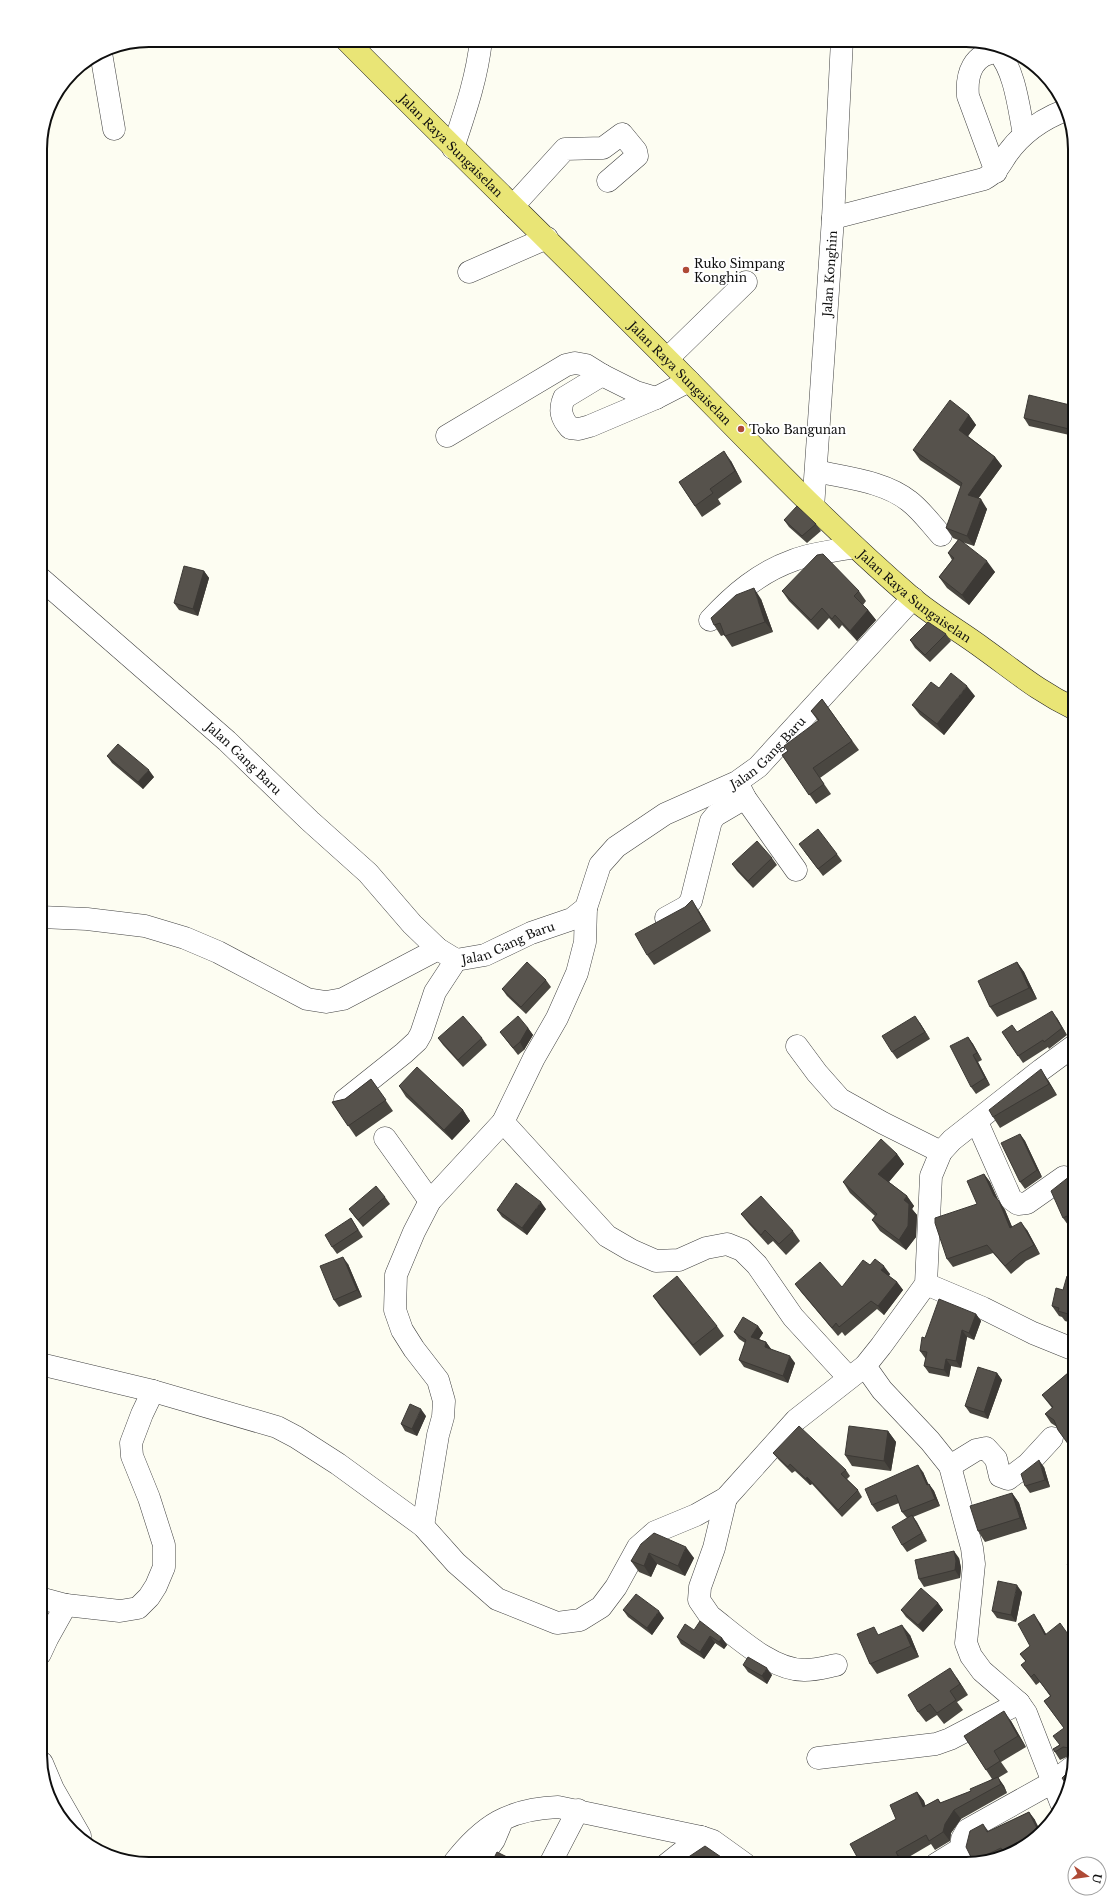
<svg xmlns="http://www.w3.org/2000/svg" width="1115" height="1904" font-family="'Libre Baskerville',serif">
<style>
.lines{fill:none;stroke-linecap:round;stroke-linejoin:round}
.minor-casing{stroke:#424242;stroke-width:23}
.major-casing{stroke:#202020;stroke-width:23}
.minor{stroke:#fff;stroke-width:22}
.major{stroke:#e9e576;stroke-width:22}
.wall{fill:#4a4741}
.shaded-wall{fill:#3c3935}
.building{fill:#56524c;stroke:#3c3935}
.poi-dot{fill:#af4a36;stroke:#fff;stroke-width:1.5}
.labels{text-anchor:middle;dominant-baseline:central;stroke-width:4;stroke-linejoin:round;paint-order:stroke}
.street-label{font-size:12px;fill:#0f0f0f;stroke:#fff}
.poi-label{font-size:12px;fill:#0f0f0f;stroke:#fff;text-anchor:start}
.rim{fill:none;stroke:#0f0f0f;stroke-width:2}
</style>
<rect width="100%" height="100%" fill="#fdfdf2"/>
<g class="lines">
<g class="minor-casing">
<g id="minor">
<path d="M101 53 114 129"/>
<path d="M453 148C465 112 477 78 481 40"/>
<path d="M996 172 968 96C966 74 973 53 998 52 1015 70 1019 110 1024 134"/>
<path d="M513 206 565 149 603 148 622 134 636 151 637 156 608 181"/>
<path d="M833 218 984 179C997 172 999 166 1007 154 1022 133 1042 119 1066 110"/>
<path d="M469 272 547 238"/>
<path d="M667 359 746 282"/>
<path d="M602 375 564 398C559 410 561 418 570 428L579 429 590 426 656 398 689 381"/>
<path d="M447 436 566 365 575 363 586 365 602 375 636 392 656 398"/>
<path d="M816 471C846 478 884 481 909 501 921 510 931 524 941 535"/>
<path id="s1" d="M813 508 833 218 842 40"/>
<path id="s2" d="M40 578 227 741 310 821 368 873 412 924 438 949 456 960 485 955 531 933 572 919 586 908 600 865 616 847 665 814 737 782 758 767 913 598"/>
<path d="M710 620C734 594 760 572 794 560 813 553 835 551 855 547"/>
<path d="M739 786 745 798 796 870"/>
<path d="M40 917 87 919 145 926 185 938 218 952 307 999 326 1002 343 999 438 949"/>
<path d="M666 918 686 907 691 901 711 821 716 815 745 798"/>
<path d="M797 1046 817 1073 840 1099 883 1123 941 1152"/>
<path d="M345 1100 404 1053 417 1041 421 1034 435 992 456 960"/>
<path d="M503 1122 607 1236 631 1250 656 1261 679 1260 706 1248 727 1244 742 1250 757 1265 793 1317 849 1378"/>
<path d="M977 1122 1011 1199 1018 1204 1027 1203 1064 1177"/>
<path d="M385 1138 430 1201"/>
<path d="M926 1284 983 1308 1033 1333 1075 1350"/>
<path d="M40 1364 153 1391 277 1427 296 1437 338 1464 423 1526 456 1563 497 1599 557 1623 580 1620 601 1607 616 1587 638 1547 655 1532 696 1515 726 1498 796 1420 865 1366"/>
<path d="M950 1466 976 1450 986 1448 996 1459 1000 1476 1008 1479 1028 1464 1052 1438"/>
<path d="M726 1498 714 1548 700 1587 699 1600 710 1616C735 1635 772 1671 805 1670 815 1670 826 1667 836 1665"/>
<path d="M423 1526 438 1435 443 1417 444 1401 438 1380 414 1349 402 1330 395 1310 396 1275 414 1232 430 1201 503 1122 534 1058 557 1018 577 973 585 942 586 908"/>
<path d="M40 1598 66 1605 120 1611 138 1608 149 1597 156 1586 164 1567V1545L149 1498 132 1456 131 1443 142 1414 153 1391"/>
<path d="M40 1654 47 1639 66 1605"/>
<path d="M818 1758 936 1744 950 1739 1019 1703"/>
<path d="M42 1763 53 1789 80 1836"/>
<path d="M1061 1803 1026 1713 1019 1703 982 1671 971 1656 966 1643 974 1564 972 1548 950 1466 930 1441 882 1390 865 1366 881 1346 926 1284 931 1176 941 1152 952 1140 1041 1070 1075 1045"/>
<path d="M453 1864C483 1825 509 1809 558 1807L701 1837 713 1841 745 1864"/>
<path d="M477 1864 494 1840 502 1821"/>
<path d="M550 1864 578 1810"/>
<path d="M667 1864 701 1837"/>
<path d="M936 1864 962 1848V1839L967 1830 1053 1782 1071 1768"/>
</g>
</g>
<g class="major-casing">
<g id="major">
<path id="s3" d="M346 40C459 154 573 264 686 378 759 452 831 528 911 597 933 616 960 631 984 649 1016 672 1039 692 1075 709"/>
</g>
</g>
<use href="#minor" class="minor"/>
<use href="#major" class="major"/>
</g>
<path class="wall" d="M1074 406 1075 407V430L1074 436 1029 426 1024 418Z
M969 415 976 425 968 436 995 457 1002 466 978 499 987 509 974 546 962 542 995 572 969 605 947 588 939 577 952 560 948 553 958 540 953 538 946 528 961 487 920 460 913 450Z
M731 461 742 482 718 499 721 504 702 517 679 482Z
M784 520 816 524 821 531 807 543 789 527Z
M204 571 209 578 198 616 179 610 174 603Z
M782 591H859L866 601 863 605 868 610 876 620 857 641 842 625 839 629 829 618 818 630 789 601Z
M761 599 773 632 732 647 724 635 721 636 714 625Z
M946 634 951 641 930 662 915 648 910 640Z
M975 696 944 735 920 715 912 705Z
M822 699 859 750 820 778 831 794 816 804 782 755 788 751 818 721 811 711Z
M107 756 154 777 143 789 112 763Z
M804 851 837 854 842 861 823 876Z
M772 858 777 865 753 888 737 871 732 864Z
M699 911 711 931 654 965 647 955Z
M1017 962 1024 972 1037 999 997 1017 990 1007Z
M546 980 551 987 526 1014 507 996 502 989Z
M1057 1018 1067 1035 1049 1049 1048 1047 1023 1063 1002 1032H1017Z
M920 1023 930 1039 897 1059 892 1052Z
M528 1028 533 1035 524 1050 518 1055 500 1032Z
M968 1037 973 1044 982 1060 978 1062 990 1085 976 1094 971 1087Z
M438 1038H482L487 1045 463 1067 443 1045Z
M371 1079 393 1111 356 1137 332 1102 345 1099Z
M1048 1080 1057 1095 1000 1128 993 1117Z
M399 1086 463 1110 470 1121 452 1140 406 1097Z
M1020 1134 1025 1141 1042 1177 1025 1189 1020 1182Z
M897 1154 904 1164 889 1182 907 1196 914 1206 912 1209 917 1215 916 1237 906 1250 880 1231 872 1220 875 1216 850 1193 843 1182Z
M1075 1161V1222L1068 1225 1063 1218Z
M984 1174 990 1182 998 1200 1005 1210 1012 1227 1027 1230 1040 1254 1026 1261 1011 1274 993 1253 953 1267 947 1259 977 1204Z
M385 1197 390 1204 363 1227 354 1216 349 1209Z
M546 1209 527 1235 502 1217 497 1210Z
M741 1214 793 1231 800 1241 786 1255 773 1241 768 1245 749 1224Z
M351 1218 363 1237 337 1254 332 1247Z
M348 1264 362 1297 339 1307 334 1300Z
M870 1265 890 1274 889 1276 897 1282 903 1290 884 1315 877 1309 845 1336 842 1332 838 1336 801 1292 795 1284 842 1287Z
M1075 1278V1324L1065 1321 1062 1317 1059 1316 1052 1306 1063 1290Z
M653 1296 717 1326 724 1336 700 1356 660 1306Z
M976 1314 981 1321 974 1340 967 1337 961 1368 951 1366 949 1377 929 1373 924 1366 926 1358H925L920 1351 925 1338Z
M758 1326 763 1333 759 1339 766 1342 771 1349 795 1363 788 1383 744 1367 739 1360 745 1343 739 1339 734 1332Z
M1075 1367V1453L1058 1430 1057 1427 1051 1423 1045 1414 1052 1408 1042 1395Z
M997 1373 1002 1380 988 1419 970 1413 965 1406Z
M426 1416 417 1436 405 1431 401 1424Z
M888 1431 896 1442 891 1471 852 1466 845 1455Z
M773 1453 846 1470 850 1476 847 1479 858 1490 862 1497 842 1517 812 1484 810 1485 795 1471 792 1473 778 1459Z
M1044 1467 1050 1487 1030 1493 1025 1486Z
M923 1472 928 1484H929L934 1491 940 1506 913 1517 927 1541 907 1552 902 1545 907 1518 902 1512 899 1503 877 1512 872 1505Z
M1012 1493 1019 1503 1027 1529 985 1542 978 1531Z
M654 1533 694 1558 685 1576 657 1564 651 1577 639 1572 631 1561Z
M959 1558 961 1568 960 1578 924 1587 919 1579Z
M1022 1592 1016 1622 997 1618 992 1611Z
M938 1603 943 1610 923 1632 906 1617 901 1610Z
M623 1610 664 1618 652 1635 628 1617Z
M1040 1623 1046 1634 1070 1637 1075 1633V1756H1069L1060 1760 1053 1749 1059 1745 1064 1728 1044 1701 1050 1696 1040 1682 1036 1685 1021 1665 1026 1662 1020 1654 1030 1646Z
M694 1630 722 1638 727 1645 724 1649 715 1643 704 1659 681 1644 677 1637Z
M910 1635 919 1657 877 1674 870 1664Z
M743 1665 772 1675 767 1684 748 1672Z
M957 1678 968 1695 957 1702 963 1710 944 1724 937 1715 926 1722 918 1712Z
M1011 1721 1026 1747 1001 1762 1008 1772 998 1778 1004 1786 1007 1793 961 1819 951 1833 950 1841 935 1850 931 1844 902 1861 904 1864H861L917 1792 924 1801 925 1806 938 1799 941 1803 971 1791 992 1779 964 1736Z
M1029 1812 1035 1820 1014 1853 974 1862 973 1861 989 1831Z"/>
<path class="shaded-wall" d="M1074 406 1075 407V430L1074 436 1069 429Z
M969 415 976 425 966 439 959 430Z
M724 451 731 461 742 482 735 471Z
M995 457 1002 466 974 504 968 495Z
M981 499 987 509 974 546 967 536Z
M987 561 995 572 969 605 962 595Z
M204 571 209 578 198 616 193 609Z
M754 588 761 599 773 632 765 622Z
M868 610 876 620 857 641 850 631Z
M967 686 975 696 944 735 937 724Z
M149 770 154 777 143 789 138 782Z
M692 900 699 911 711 931 703 920Z
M1017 962 1024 972 1037 999 1029 988Z
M1052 1011 1057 1018 1067 1035 1062 1028Z
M915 1016 920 1023 930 1039 925 1032Z
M528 1028 533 1035 524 1050 520 1042Z
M968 1037 973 1044 982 1060 977 1053Z
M973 1055 978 1062 990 1085 985 1078Z
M1041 1069 1048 1080 1057 1095 1049 1084Z
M463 1110 470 1121 452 1140 444 1130Z
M1020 1134 1025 1141 1042 1177 1037 1170Z
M897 1154 904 1164 886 1185 878 1174Z
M984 1174 990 1182 1000 1204 994 1196Z
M907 1196 914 1206 912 1209 917 1215 916 1237 906 1250 899 1240 904 1200Z
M999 1201 1005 1210 1016 1236 1010 1228Z
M541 1202 546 1209 527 1235 522 1228Z
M1021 1222 1027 1230 1040 1254 1034 1245Z
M343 1257 348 1264 362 1297 357 1290Z
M884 1266 890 1274 887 1278 881 1270Z
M897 1282 903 1290 884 1315 878 1306Z
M976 1314 981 1321 974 1340 969 1333Z
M758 1326 763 1333 756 1344 751 1337Z
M962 1330 967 1337 961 1368 956 1361Z
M766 1342 771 1349 770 1354 765 1347Z
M790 1356 795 1363 788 1383 783 1376Z
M946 1359 951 1366 949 1377 944 1370Z
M997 1373 1002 1380 988 1419 984 1412Z
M421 1409 426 1416 417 1436 412 1429Z
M888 1431 896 1442 891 1471 884 1461Z
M1039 1460 1044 1467 1050 1487 1045 1480Z
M918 1465 923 1472 932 1492 927 1485Z
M807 1477 812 1484 810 1485 806 1479Z
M929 1484 934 1491 940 1506 935 1499Z
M1012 1493 1019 1503 1027 1529 1020 1518Z
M912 1515 917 1522 927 1541 922 1533Z
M686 1547 694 1558 685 1576 678 1566Z
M954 1551 959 1558 961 1568 960 1578 955 1570Z
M649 1553 657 1564 651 1577 644 1566Z
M1017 1585 1022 1592 1016 1622 1011 1615Z
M938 1603 943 1610 923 1632 918 1625Z
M659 1611 664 1618 652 1635 647 1628Z
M1034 1614 1040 1623 1051 1643 1045 1635Z
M902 1625 910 1635 919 1657 911 1646Z
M710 1636 715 1643 704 1659 700 1652Z
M722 1638 727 1645 724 1649 719 1642Z
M767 1668 772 1675 767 1684 762 1676Z
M950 1668 957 1678 968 1695 960 1684Z
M1004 1711 1011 1721 1026 1747 1018 1736Z
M998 1777 1004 1786 1007 1793 1001 1784Z
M917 1792 924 1801 929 1816 923 1807Z
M954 1810 961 1819 951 1833 950 1841 943 1832 945 1824Z
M1029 1812 1035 1820 1040 1830 1038 1831Z
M983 1824 989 1832H987Z
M896 1852 904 1864H902Z"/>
<path class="building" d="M1075 201V219L1072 202Z
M1029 395 1074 406 1069 429 1024 418Z
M950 400 969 415 959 430 995 457 968 495 981 499 967 536 946 528 962 483 913 450Z
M724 451 735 471 710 489 713 493 695 506 679 482Z
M797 506 816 524 802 536 784 520Z
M959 539 987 561 962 595 939 577 954 558 948 553Z
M823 554 859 591 854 596 868 610 850 631 835 615 832 619 822 608 811 620 782 591 817 555Z
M184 566 204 571 193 609 174 603Z
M754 588 765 622 725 636 720 623 714 625 711 618 736 595Z
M928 622 946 634 925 655 910 640Z
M951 673 967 686 937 724 912 705 931 682 939 688Z
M822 699 852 741 813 768 824 784 809 795 782 755 788 751 784 746 819 720 811 711Z
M118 744 149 770 138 782 107 756Z
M818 829 837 854 818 869 799 844Z
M757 841 772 858 748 881 732 864Z
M692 900 703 920 647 955 635 934 685 907Z
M527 962 546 980 521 1007 502 989Z
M1017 962 1029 988 990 1007 978 981Z
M1052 1011 1062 1028 1044 1042 1043 1040 1018 1056 1002 1032 1012 1025 1017 1032Z
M463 1016 482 1038 458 1060 438 1038Z
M518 1016 528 1028 520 1042 513 1048 500 1032Z
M915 1016 925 1032 892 1052 882 1036Z
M968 1037 977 1053 973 1055 985 1078 971 1087 950 1046Z
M417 1067 463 1110 444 1130 399 1086Z
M1041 1069 1049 1084 993 1117 989 1110Z
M371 1079 386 1100 348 1126 332 1102 345 1099Z
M1020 1134 1037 1170 1020 1182 1001 1143Z
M881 1139 897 1154 878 1174 907 1196 904 1200 909 1204 908 1226 899 1240 872 1220 877 1214 843 1182Z
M1075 1161V1212L1063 1218 1051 1191 1070 1176 1071 1169 1070 1164Z
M984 1174 994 1196 999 1201 1010 1228 1021 1222 1034 1245 1020 1253 1005 1266 987 1245 947 1259 935 1223V1218L977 1204 967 1181Z
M516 1183 541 1202 522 1228 497 1210Z
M376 1186 385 1197 358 1220 349 1209Z
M761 1196 793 1231 779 1244 765 1230 761 1235 741 1214Z
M351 1218 358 1230 332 1247 325 1235Z
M343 1257 357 1290 334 1300 320 1266Z
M875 1259 884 1266 881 1270 897 1282 878 1306 871 1301 839 1327 836 1323 832 1328 795 1284 820 1262 842 1287 863 1260 870 1265Z
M677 1276 717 1326 693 1345 653 1296Z
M1067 1276 1075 1278V1316L1058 1311 1059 1308 1052 1306 1056 1288 1063 1290Z
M939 1299 976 1314 969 1333 962 1330 956 1361 946 1359 944 1370 924 1366 927 1352 920 1351 922 1337 925 1338Z
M743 1317 758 1326 751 1337 766 1342 765 1347 790 1356 783 1376 739 1360 746 1340 734 1332Z
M978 1367 997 1373 984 1412 965 1406Z
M1075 1367V1452H1074L1058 1430 1054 1420 1045 1414 1053 1407 1042 1395Z
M410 1404 421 1409 412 1429 401 1424Z
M799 1426 846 1470 841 1474 858 1490 838 1510 807 1477 806 1479 790 1464 788 1467 773 1453Z
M849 1426 888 1431 884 1461 845 1455Z
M1039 1460 1045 1480 1025 1486 1021 1474Z
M918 1465 927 1485 929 1484 935 1499 902 1512 896 1495 872 1505 865 1489Z
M1012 1493 1020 1518 978 1531 970 1506Z
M912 1515 922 1533 902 1545 892 1527Z
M654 1533 686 1547 678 1566 649 1553 644 1566 631 1561 641 1544Z
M954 1551 956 1561 955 1570 919 1579 915 1560Z
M1075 1557V1574L1067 1564Z
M998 1581 1017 1585 1011 1615 992 1611Z
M921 1588 938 1603 918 1625 901 1610Z
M636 1594 659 1611 647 1628 623 1610Z
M1034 1614 1045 1635 1060 1623 1070 1637 1075 1633V1658L1070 1662 1075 1669V1752L1069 1748 1063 1747 1055 1752 1053 1749 1060 1745 1053 1736 1064 1728 1044 1701 1051 1696 1034 1674 1031 1677 1021 1665 1026 1661 1020 1654 1030 1646 1018 1624Z
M700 1621 722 1638 719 1642 710 1636 700 1652 677 1637 685 1624 694 1630Z
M902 1625 911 1646 870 1664 857 1634 874 1627 878 1635Z
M748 1657 767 1668 762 1676 743 1665Z
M950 1668 960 1684 950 1691 956 1700 937 1713 930 1704 918 1712 908 1695Z
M1004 1711 1018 1736 994 1751 1000 1761 986 1770 964 1736Z
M1070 1770 1066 1784 1062 1778Z
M998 1777 1001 1784 954 1810 945 1824 943 1832 929 1841 926 1835 896 1852 902 1864H861L850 1844 896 1819 890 1805 917 1792 923 1807 938 1799 940 1803 971 1791 970 1789Z
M1029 1812 1038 1831 1014 1853 1005 1855 1001 1848 973 1861 966 1847 970 1831 983 1824 987 1832Z
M705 1846 724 1859 728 1864H678Z
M497 1852 515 1861 513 1864H491Z"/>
<g class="poi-dot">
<circle cx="686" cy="270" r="4"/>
<circle cx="741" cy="429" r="4"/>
</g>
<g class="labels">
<g class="street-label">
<text stroke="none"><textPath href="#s3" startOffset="149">Jalan Raya Sungaiselan</textPath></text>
<text stroke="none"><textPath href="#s1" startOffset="235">Jalan Konghin</textPath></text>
<text stroke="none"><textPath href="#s3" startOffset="472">Jalan Raya Sungaiselan</textPath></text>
<text stroke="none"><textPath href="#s3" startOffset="796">Jalan Raya Sungaiselan</textPath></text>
<text stroke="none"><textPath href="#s2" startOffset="957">Jalan Gang Baru</textPath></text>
<text stroke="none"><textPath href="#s2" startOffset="272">Jalan Gang Baru</textPath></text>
<text stroke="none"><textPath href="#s2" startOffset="621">Jalan Gang Baru</textPath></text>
</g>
<g class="poi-label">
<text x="694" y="263">Ruko Simpang<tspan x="694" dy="14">Konghin</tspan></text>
<text x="749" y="429">Toko Bangunan</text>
</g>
</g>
<path d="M0 0H1115V1904H0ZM149 47H966A102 102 0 0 1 1068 149V1755A102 102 0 0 1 966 1857H149A102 102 0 0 1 47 1755V149A102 102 0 0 1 149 47Z" fill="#fff" fill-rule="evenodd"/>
<path class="rim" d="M149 47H966A102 102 0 0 1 1068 149V1755A102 102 0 0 1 966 1857H149A102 102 0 0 1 47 1755V149A102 102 0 0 1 149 47Z"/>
<g transform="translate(1087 1876) rotate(103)"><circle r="19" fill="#ffffff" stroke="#9f9f9f"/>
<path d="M0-3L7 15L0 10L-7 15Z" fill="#af4a36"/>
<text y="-6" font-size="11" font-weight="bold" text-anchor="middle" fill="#0f0f0f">U</text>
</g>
</svg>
